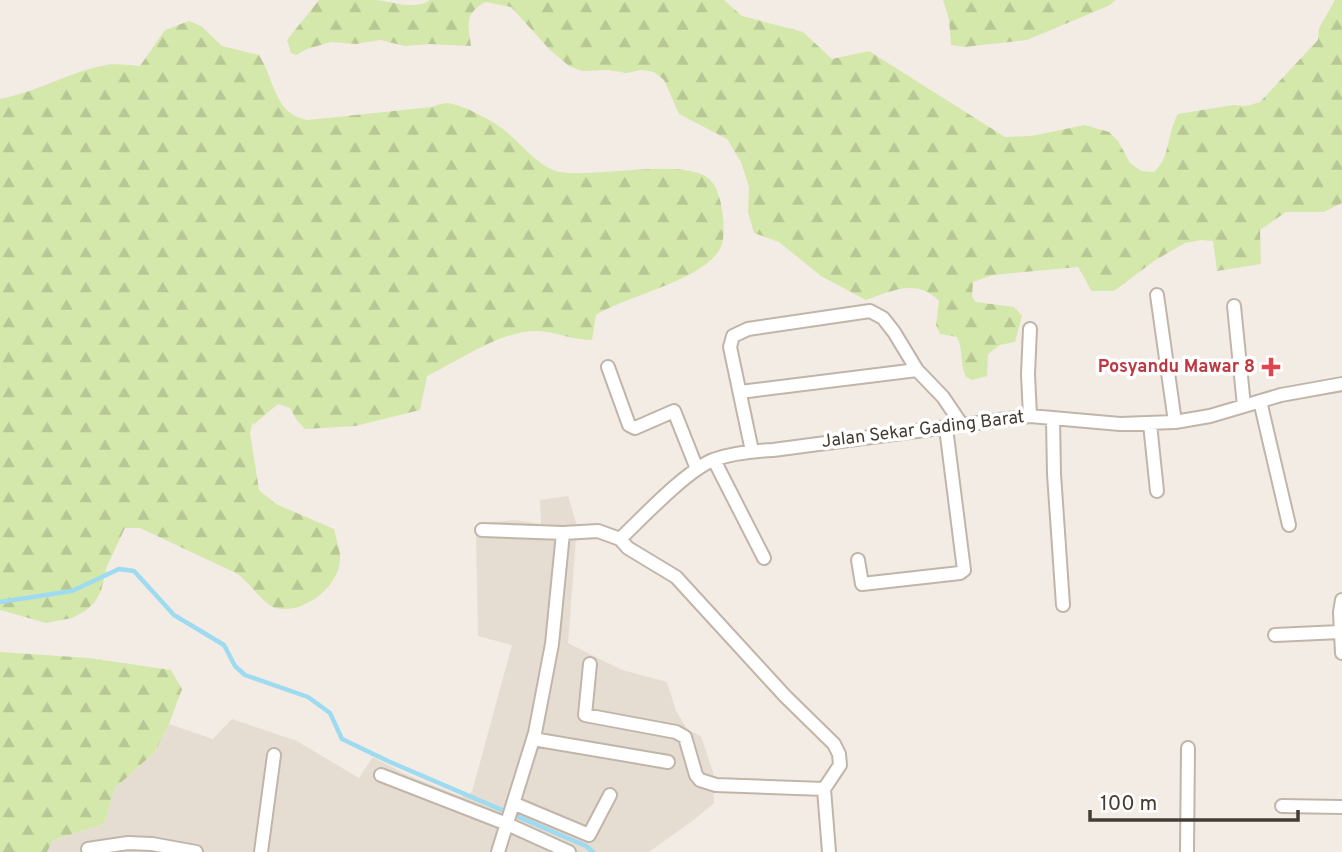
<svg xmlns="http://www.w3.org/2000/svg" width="1342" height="852" font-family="Overpass,sans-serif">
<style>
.residential{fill:#e6ddd2}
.forest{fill:url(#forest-firs)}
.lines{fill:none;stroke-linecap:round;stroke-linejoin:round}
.stream{stroke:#9edbf1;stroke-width:4.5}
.street-casing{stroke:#c1b5a9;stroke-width:16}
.street{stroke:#fff;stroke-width:12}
.health-dot{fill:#e0444e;stroke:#fff;stroke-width:2.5}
.labels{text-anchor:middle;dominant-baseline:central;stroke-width:7;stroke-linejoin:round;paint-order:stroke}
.health-label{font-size:18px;font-weight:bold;fill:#be3a42;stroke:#fff;text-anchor:end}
.street-label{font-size:18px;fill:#443c34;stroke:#fff}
</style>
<defs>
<pattern id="forest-firs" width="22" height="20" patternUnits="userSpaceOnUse" patternTransform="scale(1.75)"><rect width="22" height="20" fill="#d5e8ac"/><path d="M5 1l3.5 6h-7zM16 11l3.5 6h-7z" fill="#b8c895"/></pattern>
</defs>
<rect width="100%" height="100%" fill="#f2ece4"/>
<path class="residential" d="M568 496 577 526 568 643 622 670 667 682 676 711 687 729 701 736 713 772 714 803 695 819 649 852H47L53 840 104 824 115 788 155 752 169 724 213 739 232 719 297 741 359 778 373 757 403 773 462 797 472 792 512 645 478 636 476 536 482 523 515 520 541 524 540 500Z"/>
<path class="forest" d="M319 0C338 0 357 0 375 0 392 1 415 11 430 0H724L742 16 803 32 832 59 869 51 1005 137 1031 136 1085 125 1109 132 1118 141 1130 163 1141 171 1154 172C1171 157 1166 135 1178 114L1233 105 1247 106 1260 102 1318 40 1319 28 1335 0H1342V203L1324 212H1286L1260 230 1261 264 1217 271 1213 241 1201 240 1185 243 1154 261 1114 291H1092L1078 267 993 275 973 282 972 297 976 302 1014 307 1022 316 1015 342 1000 345 988 354 987 376 972 380 966 377C959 362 964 352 957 337L940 334 936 325 939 301C916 278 892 291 866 300L821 276 779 242 754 233 748 212 749 187 741 162 727 139 679 114 664 80 654 72 641 70 627 73 608 70 582 71 569 66 550 50 511 7 485 2C464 15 468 23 471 46L429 44 405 46 380 40 356 44 331 42 307 49 296 55 291 53 287 40Z
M943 0H1116L1108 6 1027 40 964 47 951 45 949 19Z
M189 21 201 26 222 46 259 55C275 80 274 115 308 120L432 107C437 105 443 103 448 103 466 106 496 122 509 134 524 147 540 168 560 172 592 179 692 155 712 182 722 195 725 223 723 239 720 277 624 296 596 315L592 340C573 340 556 332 538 331 501 330 459 361 427 376L420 410 355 426 305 429 296 419 290 408 278 404 253 425V421L250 433 259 490 276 504 334 529C336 539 341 551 340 561 338 587 303 615 276 608 263 605 249 581 236 573L140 528H125L107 566 101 591 95 602 85 611 72 618 46 623 0 610V99C37 92 69 72 106 65 117 63 129 65 140 66L165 30Z
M0 652 89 658 171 670 182 689 169 724 155 752 115 788 104 824 53 840 47 852H0Z"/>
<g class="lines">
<path class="stream" d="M0 602 72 591 119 569 134 571 174 615 224 645 235 666 245 675 308 697 330 713 342 739 390 762 586 846 593 852"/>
<g class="street-casing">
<path id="street" d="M1157 295 1175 422
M1234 306 1244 406
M608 367 629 425 635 428 674 411 697 469
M740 392 917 370
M1260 401 1289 525
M1030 416 1028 374 1030 329
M1053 419 1054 474 1063 605
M1150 424 1157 491
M752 451 730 347 733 336 748 329 870 311 883 318 894 332 917 370 943 397 962 425
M714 460 764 558
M482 530 563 533
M858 560 862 584 960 573 964 570 946 428
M1342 600 1340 612 1342 653
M1275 635 1340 632
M590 664 585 715 676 732 685 737 696 775 700 780 716 785 824 789
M533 739 668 762
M381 775 507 824 569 852
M515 804 589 835 610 795
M1282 806 1342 807
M88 849 128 843 152 844 196 852
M261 852 274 755
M498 852 535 733 552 644 563 533 598 531 620 539
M829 852 824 789 840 765 839 754 834 744 785 696 676 577 628 548 620 539C643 517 686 471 713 460 732 453 753 451 773 450L1030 416 1120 424 1175 422 1210 416 1281 395 1342 384
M1187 852 1188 748"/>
</g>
<use href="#street" class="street"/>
</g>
<path class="health-dot" d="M1267.5 356.5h7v7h7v7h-7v7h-7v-7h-7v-7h7z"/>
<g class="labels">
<g class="health-label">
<text x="1255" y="367">Posyandu Mawar 8</text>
</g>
<g class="street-label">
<text transform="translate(923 430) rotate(-7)">Jalan Sekar Gading Barat</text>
</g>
</g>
<path d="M1090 810v10h208v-10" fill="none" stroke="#443c34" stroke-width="3.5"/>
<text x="1100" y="810" font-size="21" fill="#443c34" stroke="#ffffff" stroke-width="5" paint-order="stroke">100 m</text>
</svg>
